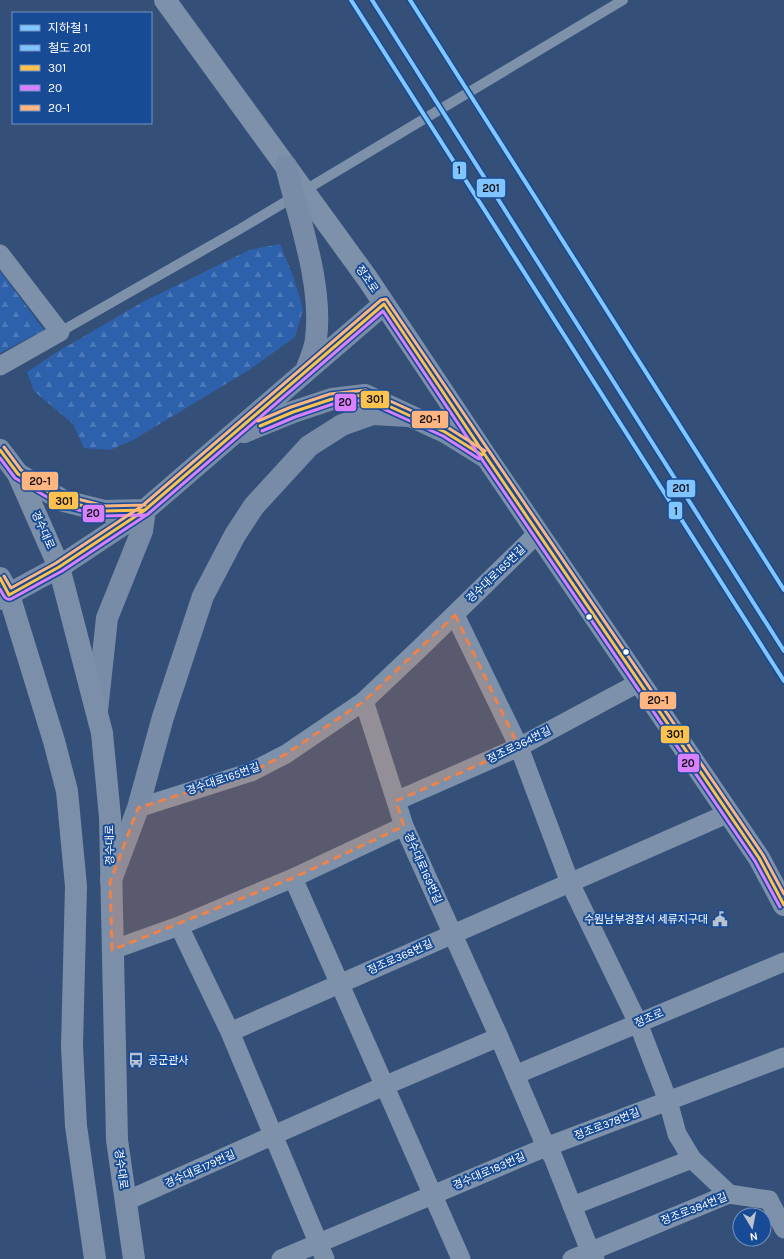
<svg xmlns="http://www.w3.org/2000/svg" width="784" height="1259" font-family="Karla,'Noto Sans KR',sans-serif">
<style>
.forest{fill:url(#forest-firs)}
.lines{fill:none;stroke-linecap:round;stroke-linejoin:round}
.service{stroke:#7d91ab;stroke-width:10}
.minor{stroke:#7d91ab;stroke-width:19}
.tertiary{stroke:#7d91ab;stroke-width:22}
.secondary{stroke:#798ca7;stroke-width:22}
.primary{stroke:#7c8fa9;stroke-width:22}
.bus-1-casing{stroke:#184b95;stroke-width:6}
.bus-2-casing{stroke:#184b95;stroke-width:6}
.bus-3-casing{stroke:#184b95;stroke-width:6}
.bus-1{stroke:#fcc24d;stroke-width:3}
.bus-2{stroke:#d880ff;stroke-width:3}
.bus-3{stroke:#ffb580;stroke-width:3}
.rail-1-casing{stroke:#184b95;stroke-width:7}
.rail-1{stroke:#80c4ff;stroke-width:4}
.metro-1-casing{stroke:#184b95;stroke-width:7}
.metro-1{stroke:#80c6ff;stroke-width:4}
.marked{fill:#ee8249;fill-opacity:0.2;stroke:#ee8249;stroke-width:3;stroke-dasharray:8 5;stroke-linejoin:round}
.bus-dot{fill:#fff;stroke:#184b95;stroke-width:1.5}
.labels{text-anchor:middle;dominant-baseline:central;stroke-width:4;stroke-linejoin:round;paint-order:stroke}
.street-label{font-size:11px;fill:#fff;stroke:#184b95}
.poi-label{font-size:11px;fill:#fff;stroke:#184b95;text-anchor:end}
.line-badge{stroke:#184b95;stroke-width:1.5}
.pale-badge-label{font-size:11px;text-anchor:middle;font-weight:bold;fill:#111}
</style>
<defs>
<pattern id="forest-firs" width="22" height="20" patternUnits="userSpaceOnUse"><rect width="22" height="20" fill="#2d61ab"/><path d="M5 1l3.5 6h-7zM16 11l3.5 6h-7z" fill="#4c79b8"/></pattern>
</defs>
<rect width="100%" height="100%" fill="#355078"/>
<path class="forest" d="M280 244 293 276 303 309 295 337 249 370 133 440 110 450 84 448 73 424 34 391 27 372 57 352 141 303 249 250Z
M0 271 44 330 0 353Z"/>
<g class="lines">
<path class="service" d="M60 332 240 229 623 0"/>
<path class="minor" d="M0 254 60 332 0 366
M455 615 519 747 570 883 638 1023 668 1101 677 1134 692 1159
M364 701 404 826 499 1037 546 1147 553 1157 590 1251 595 1259
M396 801 519 747 640 682
M138 808 251 772 286 754 364 701 419 649 538 533
M293 878 461 1259
M179 926 230 1032 325 1259
M112 950 179 926 293 878 404 826
M230 1032 729 813
M515 1075 784 962
M126 1201 384 1086 499 1037
M572 1206 692 1159 729 1194
M281 1259 546 1147 784 1057
M572 1259 729 1194 769 1200 784 1229"/>
<path class="tertiary" d="M165 0 367 278 487 458 759 858 784 905"/>
<path class="secondary" d="M286 166C299 220 323 284 316 339 315 350 309 361 306 371
M244 432 293 412 332 399 365 395 445 432 487 458
M18 474 64 501 104 511 145 510
M0 599 59 567 145 510 384 304
M97 711 107 618 142 531 145 510
M111 880 138 808 163 717 203 596 235 535 254 506 309 446 342 425 373 414 408 416"/>
<path class="primary" d="M0 450 18 474 59 567 102 733 110 817 117 1140 134 1259
M0 578 9 595 54 741 67 791 76 886 72 1046 76 1126 95 1259"/>
<g class="bus-1-casing">
<path id="bus-1" d="M260 426 293 412 332 399 365 395 445 432 482 455
M0 450 18 474 64 501 104 511 145 510
M0 578 9 595 59 567 145 510 384 304 487 458 759 858 784 905"/>
</g>
<g class="bus-2-casing">
<path id="bus-2" d="M262 431 295 417 333 404 364 400 443 436 479 459
M0 458 15 478 62 506 103 516 145 515
M0 589C3 594 5 601 11 599L62 571 148 514 383 311 483 461 755 861 780 907"/>
</g>
<g class="bus-3-casing">
<path id="bus-3" d="M258 421 291 407 330 394 366 390 447 427 485 451
M4 447 21 470 66 496 105 506 145 505
M4 576 11 588 56 563 142 506 381 300 386 299 763 855 784 894"/>
</g>
<use href="#bus-1" class="bus-1"/>
<use href="#bus-2" class="bus-2"/>
<use href="#bus-3" class="bus-3"/>
<g class="rail-1-casing">
<path id="rail-1" d="M372 0 784 651"/>
</g>
<use href="#rail-1" class="rail-1"/>
<g class="metro-1-casing">
<path id="metro-1" d="M351 0 784 681
M410 0 784 590"/>
</g>
<use href="#metro-1" class="metro-1"/>
</g>
<path class="marked" d="M455 615 519 747 396 801 404 826 293 878 112 950 110 882 138 808 251 772 286 754 364 701Z"/>
<defs>
<g id="civic-bare" transform="scale(1.2)"><path d="M-.6-6.5H3V-4.5H.6V-3L4-1V1h2V6H-6V1h2V-1L-.6-3ZM-1.2 2.5V6h2.4V2.5Z" fill="#b8c2d0" stroke="#184b95" stroke-width="2.5" paint-order="stroke"/></g>
<g id="bus-bare" transform="scale(1.2)"><path d="M-5-6H5V4H4V6H2V4H-2V6H-4V4H-5ZM-3.5-4V0h7V-4ZM-3.5 1.2v1.5H-2V1.2ZM2 1.2v1.5H3.5V1.2Z" fill="#b8c2d0" stroke="#184b95" stroke-width="2.5" paint-order="stroke"/></g>
</defs>
<g fill-rule="evenodd">
<use href="#civic-bare" x="720" y="919"/>
<use href="#bus-bare" x="136" y="1060"/>
</g>
<g class="bus-dot">
<circle cx="589" cy="617" r="3.5"/>
<circle cx="626" cy="652" r="3.5"/>
</g>
<g class="labels">
<g class="street-label">
<text transform="translate(367 279) rotate(55)">정조로</text>
<text transform="translate(43 530) rotate(66)">경수대로</text>
<text transform="translate(496 574) rotate(-44)">경수대로165번길</text>
<text transform="translate(519 745) rotate(-26)">정조로364번길</text>
<text transform="translate(223 779) rotate(-19)">경수대로165번길</text>
<text transform="translate(110 845) rotate(-91)">경수대로</text>
<text transform="translate(423 868) rotate(66)">경수대로169번길</text>
<text transform="translate(400 957) rotate(-24)">정조로368번길</text>
<text transform="translate(649 1018) rotate(-23)">정조로</text>
<text transform="translate(607 1124) rotate(-21)">정조로378번길</text>
<text transform="translate(121 1169) rotate(82)">경수대로</text>
<text transform="translate(200 1169) rotate(-24)">경수대로179번길</text>
<text transform="translate(489 1171) rotate(-23)">경수대로183번길</text>
<text transform="translate(694 1209) rotate(-21)">정조로384번길</text>
</g>
<g class="poi-label">
<text x="708" y="919">수원남부경찰서 세류지구대</text>
<text x="148" y="1060" text-anchor="start">공군관사</text>
</g>
</g>
<g class="line-badge">
<rect x="452" y="161" width="15" height="19" rx="4" fill="#80c6ff"/>
<rect x="476" y="178" width="30" height="20" rx="4" fill="#80c4ff"/>
<rect x="360" y="390" width="30" height="19" rx="4" fill="#fcc24d"/>
<rect x="334" y="393" width="23" height="19" rx="4" fill="#d880ff"/>
<rect x="411" y="410" width="38" height="19" rx="4" fill="#ffb580"/>
<rect x="21" y="471" width="38" height="20" rx="4" fill="#ffb580"/>
<rect x="666" y="479" width="30" height="19" rx="4" fill="#80c4ff"/>
<rect x="48" y="491" width="31" height="19" rx="4" fill="#fcc24d"/>
<rect x="668" y="501" width="15" height="19" rx="4" fill="#80c6ff"/>
<rect x="82" y="504" width="23" height="19" rx="4" fill="#d880ff"/>
<rect x="639" y="691" width="38" height="19" rx="4" fill="#ffb580"/>
<rect x="660" y="725" width="30" height="19" rx="4" fill="#fcc24d"/>
<rect x="677" y="753" width="23" height="20" rx="4" fill="#d880ff"/>
</g>
<g class="pale-badge-label">
<text x="459" y="174">1</text>
<text x="491" y="192">201</text>
<text x="375" y="403">301</text>
<text x="345" y="406">20</text>
<text x="430" y="423">20-1</text>
<text x="40" y="485">20-1</text>
<text x="681" y="492">201</text>
<text x="64" y="505">301</text>
<text x="676" y="515">1</text>
<text x="93" y="517">20</text>
<text x="658" y="704">20-1</text>
<text x="675" y="738">301</text>
<text x="688" y="767">20</text>
</g>
<rect x="12" y="12" width="140" height="112" fill="#184b95" stroke="#7493bf"/>
<rect x="20" y="25" width="20" height="6" fill="#80c6ff" stroke="#7493bf"/>
<text x="48" y="32" font-size="12" fill="#ffffff">지하철 1</text>
<rect x="20" y="45" width="20" height="6" fill="#80c4ff" stroke="#7493bf"/>
<text x="48" y="52" font-size="12" fill="#ffffff">철도 201</text>
<rect x="20" y="65" width="20" height="6" fill="#fcc24d" stroke="#7493bf"/>
<text x="48" y="72" font-size="12" fill="#ffffff">301</text>
<rect x="20" y="85" width="20" height="6" fill="#d880ff" stroke="#7493bf"/>
<text x="48" y="92" font-size="12" fill="#ffffff">20</text>
<rect x="20" y="105" width="20" height="6" fill="#ffb580" stroke="#7493bf"/>
<text x="48" y="112" font-size="12" fill="#ffffff">20-1</text>
<g transform="translate(752 1227) rotate(170)"><circle r="19" fill="#184b95" stroke="#7493bf"/>
<path d="M0-3L7 15L0 10L-7 15Z" fill="#b8c2d0"/>
<text y="-6" font-size="11" font-weight="bold" text-anchor="middle" fill="#ffffff">N</text>
</g>
</svg>
